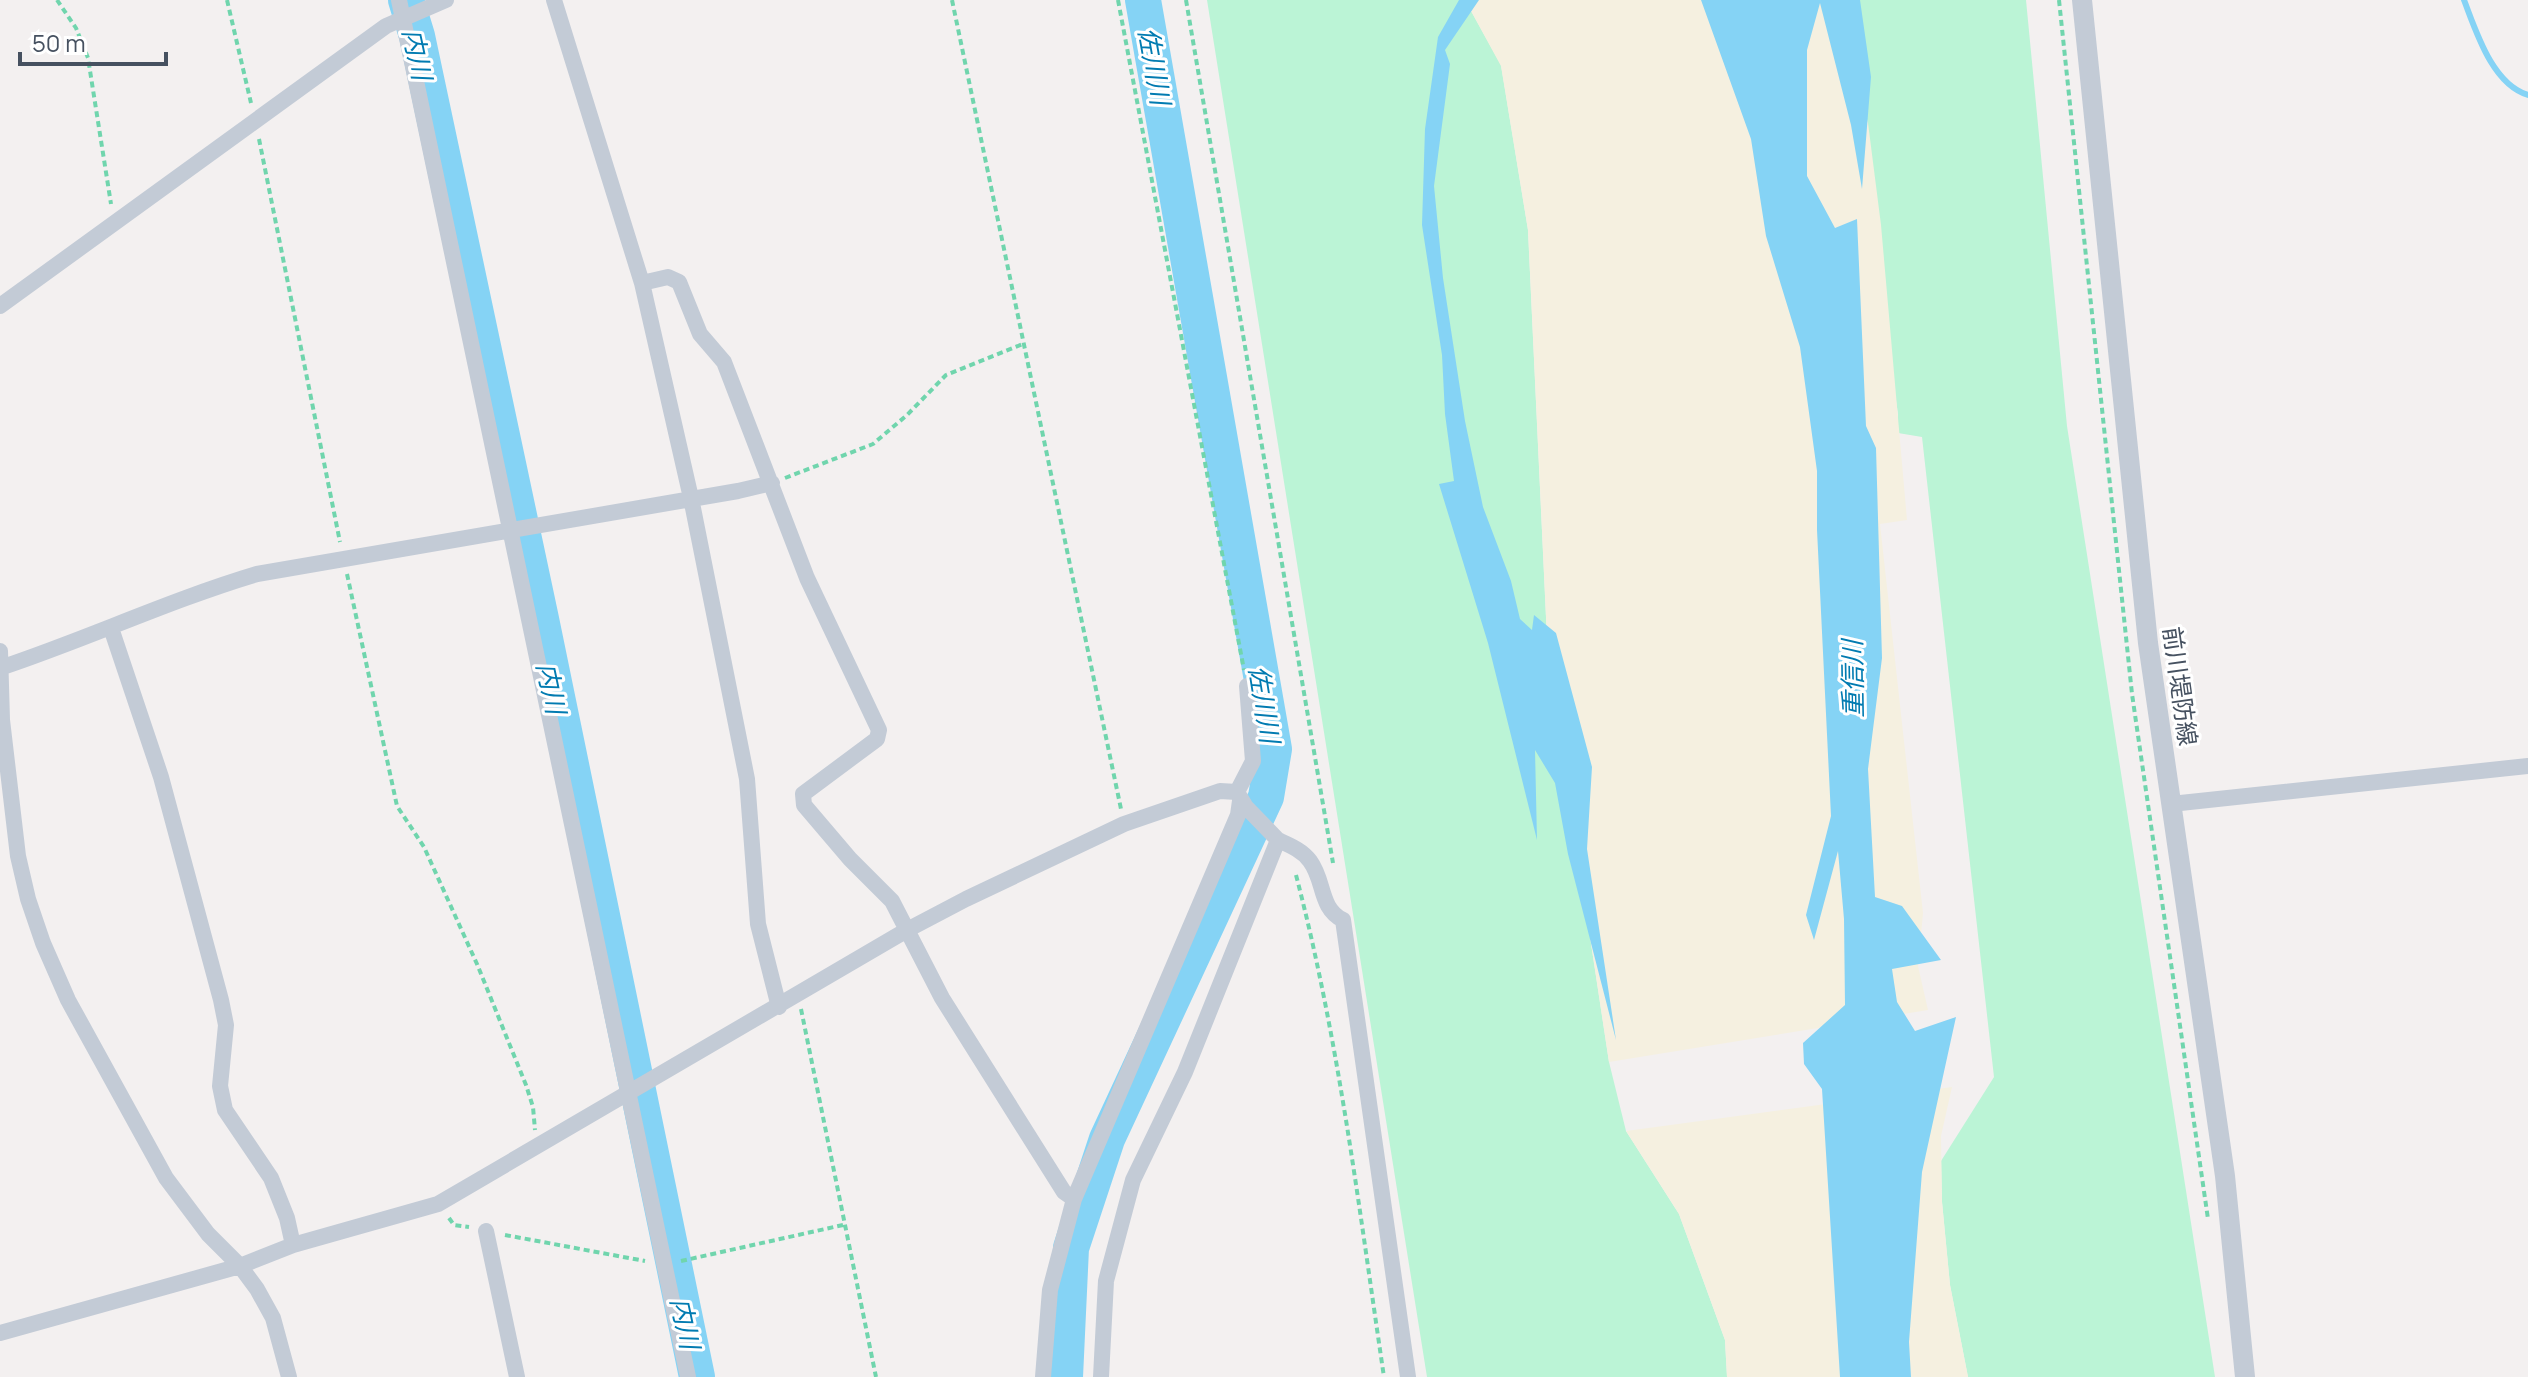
<svg xmlns="http://www.w3.org/2000/svg" width="2528" height="1377" font-family="Manrope,'Noto Sans JP',sans-serif">
<style>
.green{fill:#bbf4d6}
.sand{fill:#f5f0e0}
.water{fill:#85d3f5}
.lines{fill:none;stroke-linecap:round;stroke-linejoin:round}
.stream{stroke:#85d3f5;stroke-width:6}
.river{stroke:#85d3f5;stroke-width:36}
.path{stroke:#70d5ad;stroke-width:4;stroke-dasharray:6 4;stroke-linecap:butt}
.minor{stroke:#c3cbd6;stroke-width:16}
.tertiary{stroke:#c3cbd6;stroke-width:20}
.labels{text-anchor:middle;dominant-baseline:central;stroke-width:6;stroke-linejoin:round;paint-order:stroke}
.street-label{font-size:24px;fill:#465160;stroke:#fff}
.water-label{font-size:26px;font-style:italic;fill:#017bb1;stroke:#fff}
</style>
<rect width="100%" height="100%" fill="#f3f0f0"/>
<path class="green" d="M1207 0H1465L1501 65 1528 230 1548 660 1609 1062 1626 1131 1679 1214 1725 1340 1727 1377H1427Z
M1836 0H2026L2067 426 2215 1377H1968L1950 1285 1942 1202 1941 1161 1994 1077 1922 437 1898 433V414Z"/>
<path class="sand" d="M1465 0H1836L1868 123 1881 225 1907 520 1880 524 1923 913 1918 966 1928 1010 1609 1062 1548 660 1528 230 1501 66Z
M1952 1087 1941 1136 1942 1202 1950 1285 1968 1377H1727L1725 1340 1679 1214 1626 1131Z"/>
<path class="water" d="M1459 0H1479L1445 50 1450 64 1434 186 1443 278 1465 421 1483 507 1511 581 1520 619 1532 630 1534 615 1556 633 1592 767 1587 849 1616 1040 1568 854 1555 783 1535 750 1537 840 1488 643 1439 484 1454 481 1445 414 1442 355 1422 225 1425 129 1438 37Z
M1701 0H1860L1871 77 1862 189 1851 125 1820 3 1807 50V176L1835 228 1857 219 1866 426 1876 448 1882 658 1868 769 1875 897 1902 906 1941 960 1892 969 1897 1002 1915 1031 1956 1017 1922 1172 1909 1342 1911 1377H1840L1822 1089 1804 1064 1803 1043 1845 1005 1844 919 1838 851 1814 940 1806 915 1831 816 1817 530V471L1800 347 1766 236 1751 139Z"/>
<g class="lines">
<path class="stream" d="M2464 0C2476 31 2492 84 2528 95"/>
<path class="river" d="M406 0 417 36 541 619 697 1377
M1065 1377 1071 1248 1107 1139 1266 797 1274 749 1143 0"/>
<path class="path" d="M57 0 76 28 88 58 111 204
M227 0 251 103
M952 0 1121 809
M1118 0 1244 670
M1186 0 1333 863
M2059 0 2132 694 2208 1219
M259 139 340 542
M785 478 873 444 907 415 946 375 1023 344
M347 574 397 806 424 847 477 964 526 1085 533 1107 535 1130
M1296 875C1339 1040 1359 1209 1384 1377
M801 1009 876 1377
M449 1218 454 1225 469 1227
M505 1235 645 1261
M681 1261 843 1225"/>
<path class="minor" d="M399 0 688 1377
M554 0 642 283 691 498 747 779 758 924 779 1007
M642 283 668 277 679 282 700 334 724 362 807 578 879 730 877 739 803 794 804 805 850 859 892 901 942 998 1064 1192 1074 1199
M0 306 386 26 446 0
M111 628 161 777 221 1000 226 1025 220 1086 225 1110 271 1178 287 1218 293 1245
M0 651 2 720 18 856 28 899 43 943 68 1000 166 1178 208 1234 240 1266 257 1289 273 1318 289 1377
M0 668C87 639 170 600 257 574L738 491 772 483
M2171 804 2528 766
M1278 840C1289 845 1302 850 1310 861 1325 881 1319 908 1343 920L1408 1377
M486 1231 517 1377
M0 1333 240 1266 293 1245 438 1204 907 930 966 899 1124 824 1220 791 1237 792 1253 761 1247 686
M1043 1377 1050 1290 1074 1199 1238 815 1240 801
M1101 1377 1106 1281 1133 1180 1185 1072 1278 840 1246 807 1237 792"/>
<path class="tertiary" d="M2082 0 2148 643 2225 1176 2245 1377"/>
</g>
<g class="labels">
<g class="street-label">
<text transform="translate(2181 686) rotate(82)">前川堤防線</text>
</g>
<g class="water-label">
<text transform="translate(418 54) rotate(78)">内川</text>
<text transform="translate(1155 66) rotate(80)">佐川川</text>
<text transform="translate(1852 679) rotate(-91)">重信川</text>
<text transform="translate(552 688) rotate(78)">内川</text>
<text transform="translate(1265 704) rotate(81)">佐川川</text>
<text transform="translate(686 1323) rotate(78)">内川</text>
</g>
</g>
<path d="M20 52v12h146v-12" fill="none" stroke="#465160" stroke-width="4"/>
<text x="32" y="52" font-size="24" fill="#465160" stroke="#ffffff" stroke-width="6" paint-order="stroke">50 m</text>
</svg>
